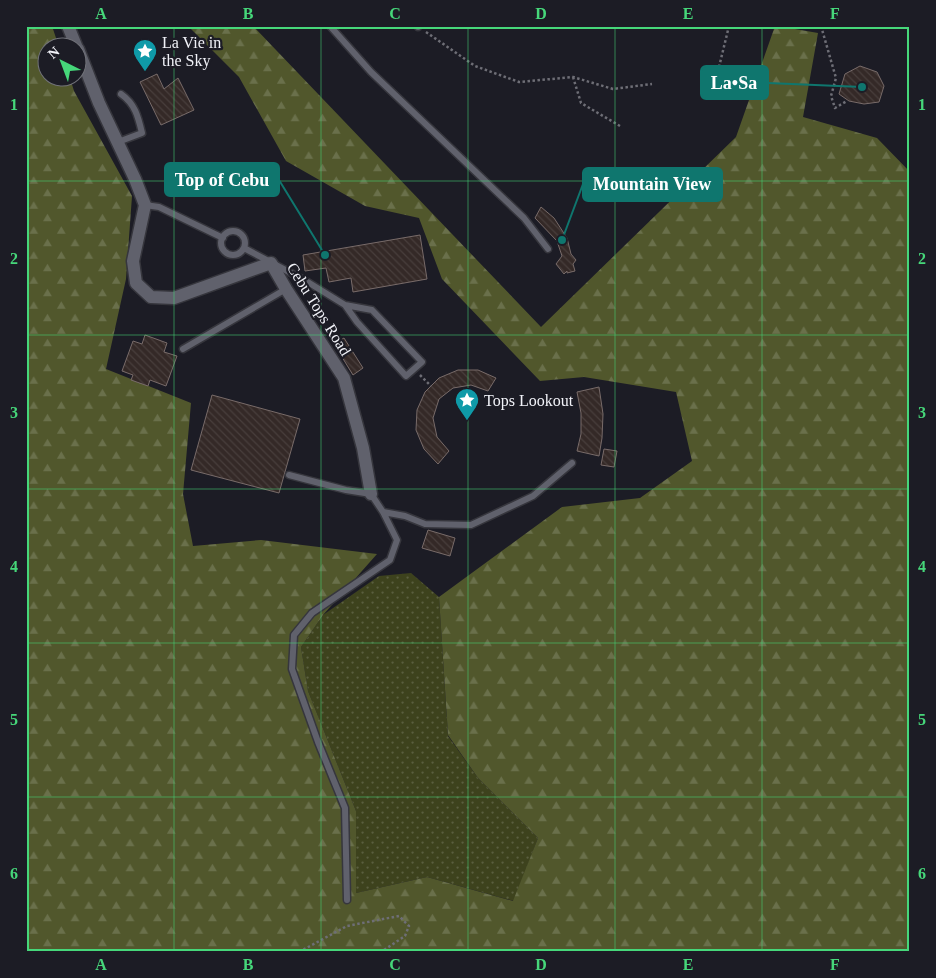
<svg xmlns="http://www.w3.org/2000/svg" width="936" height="978" font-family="Georgia,serif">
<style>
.grass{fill:url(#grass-dots)}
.forest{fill:url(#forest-firs)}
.building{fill:url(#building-back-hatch);stroke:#786b69}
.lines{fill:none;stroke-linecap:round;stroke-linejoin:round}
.service-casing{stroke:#36363d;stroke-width:9}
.minor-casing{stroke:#36363d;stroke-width:15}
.path{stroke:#6e6e76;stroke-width:2.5;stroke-dasharray:2.5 2.5;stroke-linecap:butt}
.service{stroke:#60616c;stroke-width:6}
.minor{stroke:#60616c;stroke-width:12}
.grid{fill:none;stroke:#46d77a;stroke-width:1;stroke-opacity:0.55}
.labels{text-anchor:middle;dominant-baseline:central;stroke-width:4.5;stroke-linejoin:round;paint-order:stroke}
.poi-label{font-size:16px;fill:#f1f2f8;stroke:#1c1c25;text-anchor:start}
.street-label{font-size:16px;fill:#f1f2f8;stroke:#1c1c25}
.leader{fill:none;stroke:#0f766e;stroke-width:2}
.callout-dot{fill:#0f766e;stroke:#1c1c25;stroke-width:2}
.callout{fill:#0f766e;stroke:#0f766e;stroke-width:2}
.callout-label{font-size:18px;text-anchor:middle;font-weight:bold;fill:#fff}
.neatline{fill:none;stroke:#46d77a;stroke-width:2}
.grid-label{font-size:16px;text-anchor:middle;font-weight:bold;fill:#46d77a}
</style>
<defs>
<pattern id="grass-dots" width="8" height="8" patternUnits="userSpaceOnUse" patternTransform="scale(1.25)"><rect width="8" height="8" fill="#3d421d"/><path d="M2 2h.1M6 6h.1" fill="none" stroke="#5a5e3f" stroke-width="1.8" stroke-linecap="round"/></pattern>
<pattern id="forest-firs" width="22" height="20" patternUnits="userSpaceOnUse" patternTransform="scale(1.25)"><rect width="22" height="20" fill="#51572c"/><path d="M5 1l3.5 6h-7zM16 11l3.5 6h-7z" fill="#6a704b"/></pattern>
<pattern id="building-back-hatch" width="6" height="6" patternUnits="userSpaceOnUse" patternTransform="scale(1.25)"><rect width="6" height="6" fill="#342927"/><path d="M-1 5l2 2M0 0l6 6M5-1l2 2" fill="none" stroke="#483e3c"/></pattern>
</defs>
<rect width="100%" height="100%" fill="#1c1c25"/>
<path class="grass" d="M411 573 439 597 448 736 478 778 538 838 514 901 427 877 356 893V811L308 691 301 647 323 615 379 576Z"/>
<path class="forest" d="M26 26H52L59 47 48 48V78H70L74 91 132 196 126 279 106 369 191 403 183 494 193 546 261 540 377 554 323 615 301 647 308 691 356 811V893L427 877 513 901 538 838 478 778 448 735 439 597 562 507 640 498 692 461 676 392 584 377 540 381 442 279 419 218 365 206 286 161 239 77 188 26H253L541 327 736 137 775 26H789V28L818 33 803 117 877 138 910 172V256L908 262 910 270V952H26Z"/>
<path class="building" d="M860 66 877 72 884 86 879 102 864 104 849 101 839 94 845 74Z
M157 74 164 89 178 78 194 110 161 125 140 82Z
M541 207 554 218 567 238 571 254 576 260 573 264 575 271 567 273V271L564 274 556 264 562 256 557 241 535 218Z
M420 235 427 279 353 292 351 278 329 282 326 268 305 271 303 255Z
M145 335 167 343 164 352 177 356 166 386 150 380 148 386 131 380 133 375 122 371 133 341 142 344Z
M344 338 363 368 353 375 334 344Z
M458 370H478L496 378 488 391 471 385 453 388 439 399 433 418 437 437 449 451 438 464 424 449 416 430 417 410 425 392 439 378Z
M599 387 603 414 602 438 599 456 577 451 581 434V413L577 392Z
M212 395 300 419 279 493 191 470Z
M604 449 617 451 614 467 601 465Z
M428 530 455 538 450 556 422 548Z"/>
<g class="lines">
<g class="service-casing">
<path id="service" d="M330 26 371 72 524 218 548 249
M418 26V27
M118 142 142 133C138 116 135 104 121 94
M145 205 159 207 223 238
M221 243a12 12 0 1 1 24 0a12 12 0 1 1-24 0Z
M244 248 306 281 345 305 357 322 406 376 422 362 372 310 345 305
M183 349 286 289
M289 475 346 490 371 494 383 512 397 540 390 560 312 613 294 635 292 669 318 742 345 808 347 900
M383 512 405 516 425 524 471 525 533 496 572 463"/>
</g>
<g class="minor-casing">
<path id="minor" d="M68 26 77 48
M78 49 99 103 135 179 145 205 133 261 136 283 151 297 174 298 271 263 286 289 344 378 363 448 371 494"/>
</g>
<path class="path" d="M821 26 836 78 831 96 835 108 847 101
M426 32 475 66 519 82 573 77 613 89 652 84
M719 67 729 26
M573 77 581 103 620 126
M420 375 431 386
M299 952 347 926 399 916 409 926 405 936 381 952"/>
<use href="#service" class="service"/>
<use href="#minor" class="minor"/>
</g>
<path class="grid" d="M174 26V952M321 26V952M468 26V952M615 26V952M762 26V952M26 181H910M26 335H910M26 489H910M26 643H910M26 797H910"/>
<defs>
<g id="sight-pin" transform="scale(1.25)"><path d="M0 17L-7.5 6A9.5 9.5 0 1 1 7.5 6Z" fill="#0f9aa8" stroke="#1c1c25"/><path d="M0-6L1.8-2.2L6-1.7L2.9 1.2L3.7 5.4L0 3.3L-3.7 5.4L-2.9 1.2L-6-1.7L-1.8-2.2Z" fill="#fff"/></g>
</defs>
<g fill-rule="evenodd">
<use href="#sight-pin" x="145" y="51"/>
<use href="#sight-pin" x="467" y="400"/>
</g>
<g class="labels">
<g class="poi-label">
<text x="162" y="42">La Vie in<tspan x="162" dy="18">the Sky</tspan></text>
<text x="484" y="400">Tops Lookout</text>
</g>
<g class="street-label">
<text transform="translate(319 309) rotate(58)">Cebu Tops Road</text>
</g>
</g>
<path class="leader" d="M862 87L768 83M325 255L279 180M562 240L583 184"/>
<g class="callout-dot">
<circle cx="862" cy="87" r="5"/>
<circle cx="325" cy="255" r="5"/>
<circle cx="562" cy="240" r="5"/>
</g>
<g class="callout">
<rect x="701" y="66" width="67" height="33" rx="5"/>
<rect x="165" y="163" width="114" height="33" rx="5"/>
<rect x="583" y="168" width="139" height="33" rx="5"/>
</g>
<g class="callout-label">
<text x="734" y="89">La•Sa</text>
<text x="222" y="186">Top of Cebu</text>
<text x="652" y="190">Mountain View</text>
</g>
<rect width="936" height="978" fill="none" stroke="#1c1c25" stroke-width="55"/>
<g transform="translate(62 62) rotate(318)"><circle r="24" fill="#1c1c25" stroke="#717279"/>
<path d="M0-4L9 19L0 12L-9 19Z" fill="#46d77a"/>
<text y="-8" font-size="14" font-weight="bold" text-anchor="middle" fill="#f1f2f8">N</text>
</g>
<rect x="28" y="28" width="880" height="922" class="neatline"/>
<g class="grid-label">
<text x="101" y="19">A</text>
<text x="248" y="19">B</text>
<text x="395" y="19">C</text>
<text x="541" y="19">D</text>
<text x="688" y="19">E</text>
<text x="835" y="19">F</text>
<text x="14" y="110">1</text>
<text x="922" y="110">1</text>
<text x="14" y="264">2</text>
<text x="922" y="264">2</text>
<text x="14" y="418">3</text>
<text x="922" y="418">3</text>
<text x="14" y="572">4</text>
<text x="922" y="572">4</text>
<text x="14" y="725">5</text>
<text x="922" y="725">5</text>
<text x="14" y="879">6</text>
<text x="922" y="879">6</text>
<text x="101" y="970">A</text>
<text x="248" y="970">B</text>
<text x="395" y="970">C</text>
<text x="541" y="970">D</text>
<text x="688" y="970">E</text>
<text x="835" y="970">F</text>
</g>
</svg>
